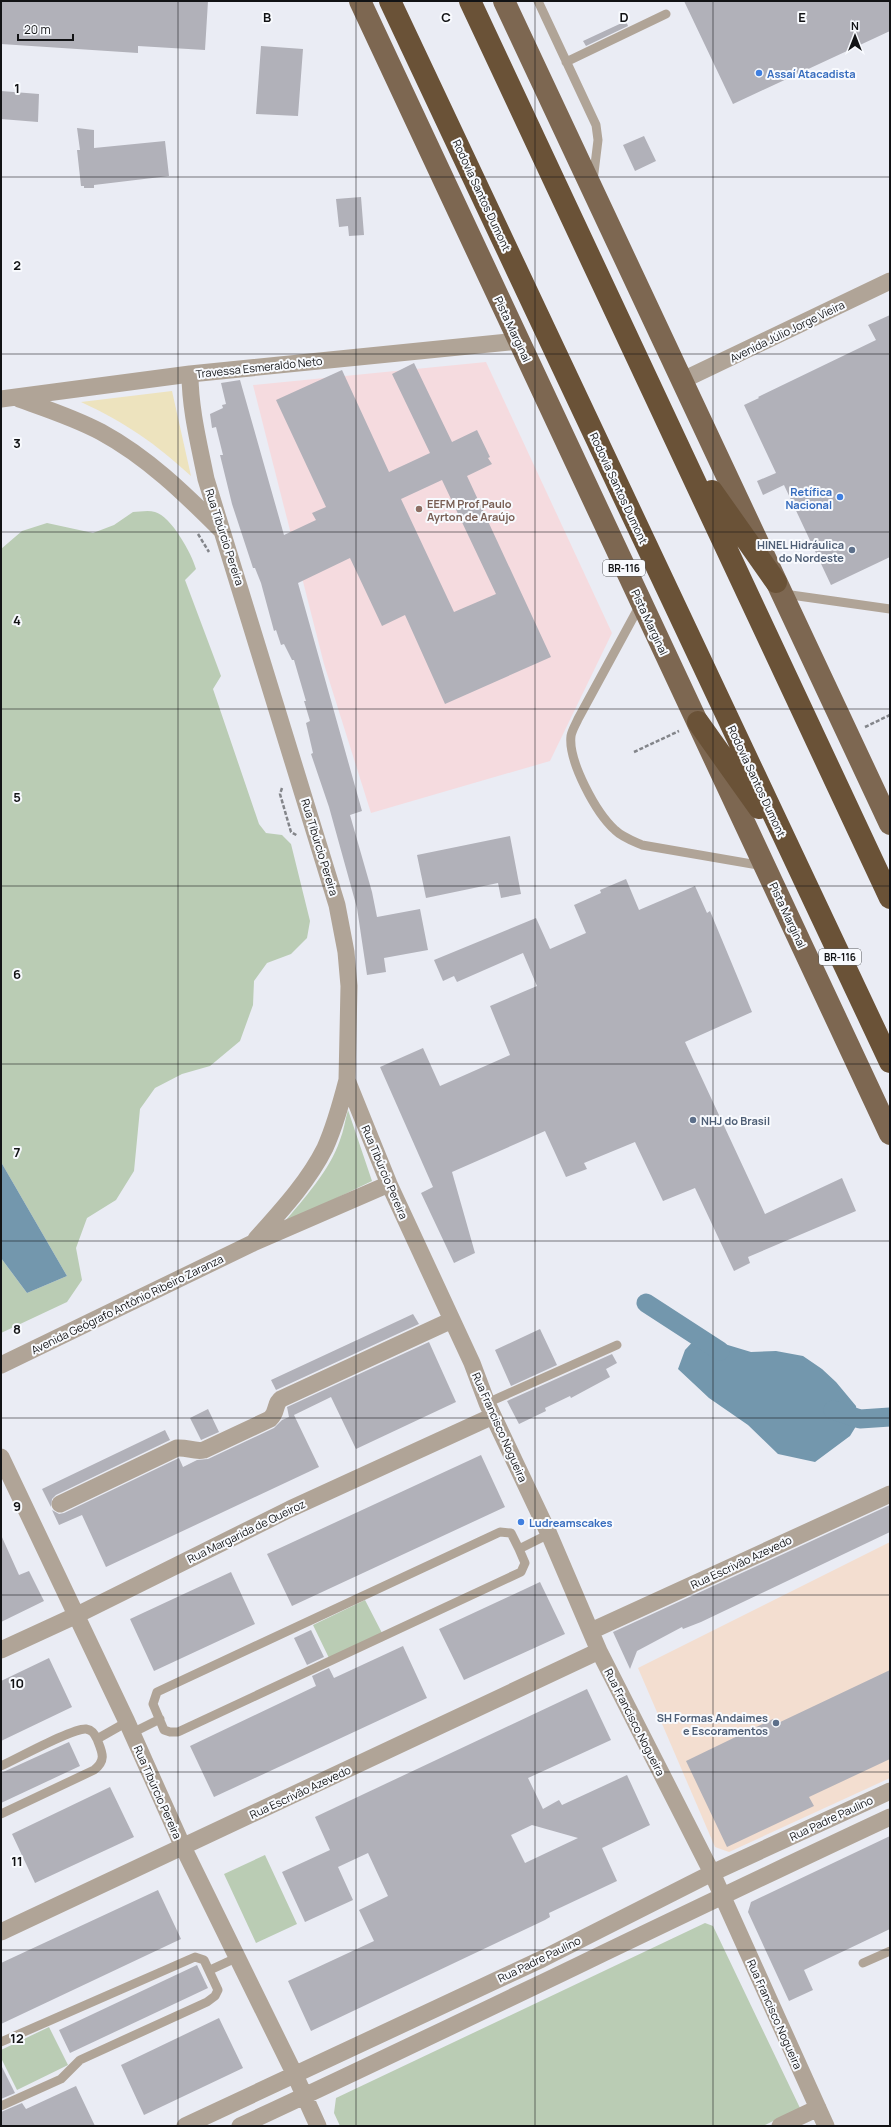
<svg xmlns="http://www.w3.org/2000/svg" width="891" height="2127" font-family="Manrope,sans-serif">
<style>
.commercial{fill:#f3ded0}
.education{fill:#f5dbdf}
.green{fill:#baccb4}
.sand{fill:#ede3be}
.water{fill:#7397ad}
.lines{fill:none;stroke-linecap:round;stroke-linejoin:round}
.canal{stroke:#7397ad;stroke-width:19}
.building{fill:#b1b1b9;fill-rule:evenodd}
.path{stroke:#83858a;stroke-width:2.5;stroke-dasharray:4 2;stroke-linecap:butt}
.lane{stroke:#b0a497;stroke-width:9}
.street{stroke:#b0a497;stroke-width:17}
.primary{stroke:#7d6751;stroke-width:22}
.highway{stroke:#6a5237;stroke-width:22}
.grid{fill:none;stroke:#121315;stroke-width:1;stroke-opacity:0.55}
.shop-dot{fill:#3f7fe0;stroke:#f8fafe;stroke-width:1.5}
.education-dot{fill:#8d6e63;stroke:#f8fafe;stroke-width:1.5}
.service-dot{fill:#5c6f8a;stroke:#f8fafe;stroke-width:1.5}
.labels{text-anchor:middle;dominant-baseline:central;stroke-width:4;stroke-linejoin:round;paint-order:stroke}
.shield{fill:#f8fafe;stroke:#57585b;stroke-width:1}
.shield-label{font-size:10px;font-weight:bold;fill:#121315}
.shop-label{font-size:11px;font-weight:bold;fill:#366cbe;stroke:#f8fafe;text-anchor:start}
.street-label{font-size:11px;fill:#121315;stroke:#f8fafe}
.education-label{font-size:11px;font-weight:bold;fill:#785e54;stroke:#f8fafe;text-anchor:start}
.service-label{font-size:11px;font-weight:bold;fill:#4e5e75;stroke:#f8fafe;text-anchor:end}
.grid-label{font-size:13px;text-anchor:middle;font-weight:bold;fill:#121315;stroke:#f8fafe;stroke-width:4;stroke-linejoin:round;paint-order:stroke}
</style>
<rect width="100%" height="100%" fill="#eaecf4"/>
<path class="commercial" d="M890 1542V1778L729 1852 715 1847 638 1668Z"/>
<path class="education" d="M486 362 612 633 550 761 371 813 324 664 253 385Z"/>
<path class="green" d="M133 512C139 512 148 510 155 512 171 516 192 554 196 569L185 580 221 676 213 689 259 824 266 833 282 835 291 844 310 921 307 938 291 954 267 963 254 981 253 1005 240 1041 210 1066 182 1074 155 1088 140 1109 134 1171 116 1200 87 1218 76 1248 82 1280 67 1302 1 1333V1258L27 1293 67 1276 1 1162V549L22 531 47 523 93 533 114 525Z
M348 1110 372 1181 283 1224C304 1198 329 1172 340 1140 344 1130 345 1120 348 1110Z
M365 1600 382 1633 329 1658 313 1625Z
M265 1855 297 1924 256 1943 224 1874Z
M705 1923 713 1926 800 2108 763 2126H340L334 2113 336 2098Z
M49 2027 68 2065 17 2090 1 2058V2050Z"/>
<path class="sand" d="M172 391 191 476C155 443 126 423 81 402Z"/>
<path class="water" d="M1 1162 67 1276 27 1293 1 1258Z
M698 1336 751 1352 776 1351 803 1356 822 1369 836 1382 856 1406 858 1423 850 1436 815 1462 778 1454 748 1425 709 1398 678 1369 685 1350Z"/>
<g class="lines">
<path class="canal" d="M646 1303 720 1351
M833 1410 860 1419 890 1417"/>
</g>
<path class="building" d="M1 1H208L205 50 138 46V53L1 44Z
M684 1H890V31L733 104Z
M626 21 628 26 586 46 583 41Z
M261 46 303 49 298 116 256 114Z
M1 91 39 94 38 122 1 119Z
M77 128 94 130V148L165 141 169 176 94 185V188H84V186H81L77 150H80Z
M644 136 656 161 635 171 623 145Z
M361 197 364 235 349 236 348 226 339 227 336 199Z
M890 315V557L831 585 784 485 763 495 757 481 776 473 744 405 759 398 758 397 876 340 868 325Z
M414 363 452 442 477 430 490 457 488 458 492 464 467 476 551 657 445 704 405 615 382 626 350 558 298 583 362 811 350 815 372 892 377 917 420 909 428 950 384 958 386 972 367 975 357 908 329 807 311 754 313 753 306 723 310 721 304 701H306L294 660H292L284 644 281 645 276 630 274 631 261 583 255 568H253L232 504 220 455H223L216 427 212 428 210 414 223 408 222 405 226 404 221 383 240 380 284 535 316 520 312 513 326 507 276 400 342 370 389 472 430 453 392 374ZM442 480 496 594 454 612 401 499Z
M510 836 521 894 501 898 498 883 426 898 417 855Z
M626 879 639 910 695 886 707 913 710 911 752 1012 685 1042 765 1214 842 1178 856 1211 748 1257 750 1263 734 1271 695 1188 663 1201 635 1142 584 1163 587 1169 566 1177 545 1131 452 1172 475 1253 454 1263 421 1193 433 1187 380 1067 423 1048 440 1086 510 1055 490 1006 537 986 523 953 457 982 454 976 443 981 434 960 536 918 550 949 586 933 574 905 601 893 600 890Z
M413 1314 419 1324 276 1390 271 1380Z
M540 1329 557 1365 511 1386 495 1350Z
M429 1342 456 1402 356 1449 331 1397 294 1415 319 1467 106 1567 82 1515 59 1525 52 1510 59 1514 64 1513 179 1458 183 1467 197 1460 208 1459 274 1428 282 1420 289 1417 287 1407Z
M612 1354 617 1363 606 1369 610 1377 571 1398 570 1396 545 1408 546 1411 519 1424 507 1401Z
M208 1409 219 1432 201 1440 190 1418Z
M165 1430 170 1440 56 1495 52 1499 51 1507 42 1489Z
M481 1455 505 1507 292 1606 267 1554Z
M890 1505V1532L701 1622 683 1629 682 1627 637 1651 630 1669 613 1632Z
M1 1535 19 1575 29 1571 44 1601 1 1622Z
M231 1572 255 1624 154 1671 130 1619Z
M540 1582 565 1634 464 1680 439 1629Z
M311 1630 324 1657 307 1665 294 1638Z
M403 1646 427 1698 214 1797 190 1746 316 1686 312 1676 329 1668 334 1678Z
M49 1658 72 1707 1 1741V1681Z
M890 1670V1759L809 1797 814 1806 727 1847 686 1761 773 1719 776 1724Z
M587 1689 611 1740 528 1778 543 1809 559 1800 562 1805 627 1775 650 1825 602 1848 617 1881 549 1913 550 1917 545 1920 311 2031 288 1981 374 1941 359 1910 388 1896 368 1853 338 1867 353 1900 305 1922 282 1872 330 1850 315 1817ZM532 1825 578 1838 525 1863 511 1835Z
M69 1742 80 1766 1 1803V1773Z
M110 1787 134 1837 35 1883 12 1834Z
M890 1836V1929L804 1970 813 1990 789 2001 748 1912 751 1902Z
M158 1890 181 1939 1 2024V1963Z
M197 1965 208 1988 70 2053 59 2030Z
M219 2018 243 2068 144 2115 121 2065Z
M1 2065 15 2093 1 2099Z
M76 2086 95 2126H1V2112L22 2103 26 2109Z"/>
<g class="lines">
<path class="path" d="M198 534 209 552
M865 727 890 715
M634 752 679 731
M282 788 280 794 291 832 298 836"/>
<path class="lane" d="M538 1 596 125 598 140 593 181
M566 62 666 14
M784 594 890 609
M640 605 578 719C576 724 572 730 571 736 568 761 596 813 615 830 622 837 633 841 642 845L764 866
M487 1403 617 1345
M519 1549 511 1533 500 1532 157 1692 153 1704 164 1730 170 1732H178L521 1572 525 1563 519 1549 549 1534
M132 1733 160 1719
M1 1766C17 1759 72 1728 86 1729 92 1730 94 1733 97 1739
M1 1814 94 1770C107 1760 102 1752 97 1739L127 1722
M863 1963 890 1951
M210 1970 236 1958
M1 2042 195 1957 204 1960 218 1990 215 1996 207 2002 80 2060 61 2079 1 2106"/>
<path class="street" d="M190 374C190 409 199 444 206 479L337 905 346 952 349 986 347 1080 389 1184 472 1363 487 1403 549 1534 599 1651 712 1873 826 2126
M683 380 890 281
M1 399 190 374 519 341
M19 399C47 409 75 418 101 432 147 457 184 493 221 530
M256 1239C281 1211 308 1182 325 1148 335 1126 341 1103 347 1080
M1 1365 253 1243 389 1184
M1 1457 127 1722 183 1847 295 2075 318 2126
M60 1504 177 1448C187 1447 194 1452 204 1450L270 1419C278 1412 274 1404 281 1399L452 1320
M591 1631 890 1494
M1 1650 77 1615 290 1509 493 1416
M1 1932 599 1651
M185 2126 542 1959 712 1873 890 1791
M240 2126C458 2025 673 1918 890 1817
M780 2126 818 2108"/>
<path class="primary" d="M360 1 890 1134
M504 1 890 824"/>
<path class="highway" d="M390 1 890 1062
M470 1 890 898
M712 491 776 582
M698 722 759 808"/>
</g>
<path class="grid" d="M178 1V2126M356 1V2126M535 1V2126M713 1V2126M1 177H890M1 354H890M1 532H890M1 709H890M1 886H890M1 1064H890M1 1241H890M1 1418H890M1 1595H890M1 1772H890M1 1950H890"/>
<g class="shop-dot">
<circle cx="759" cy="73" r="4"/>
<circle cx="840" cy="497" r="4"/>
<circle cx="521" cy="1522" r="4"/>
</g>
<circle class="education-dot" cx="419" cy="509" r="4"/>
<g class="service-dot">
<circle cx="852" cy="550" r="4"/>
<circle cx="693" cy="1120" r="4"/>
<circle cx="776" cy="1723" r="4"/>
</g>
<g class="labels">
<g class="shield">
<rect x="603" y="560" width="42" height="16" rx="3"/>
<rect x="819" y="949" width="42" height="16" rx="3"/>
</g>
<g class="shield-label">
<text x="624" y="568">BR-116</text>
<text x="840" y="957">BR-116</text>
</g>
<g class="shop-label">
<text x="767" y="73">Assaí Atacadista</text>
<text x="832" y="491" text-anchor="end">Retífica<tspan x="832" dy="13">Nacional</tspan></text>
<text x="529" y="1522">Ludreamscakes</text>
</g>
<g class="street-label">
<text transform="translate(482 195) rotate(65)">Rodovia Santos Dumont</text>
<text transform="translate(513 329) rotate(65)">Pista Marginal</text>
<text transform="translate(787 331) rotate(-26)">Avenida Júlio Jorge Vieira</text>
<text transform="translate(259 367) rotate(-6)">Travessa Esmeraldo Neto</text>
<text transform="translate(619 488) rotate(65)">Rodovia Santos Dumont</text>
<text transform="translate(225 537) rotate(72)">Rua Tibúrcio Pereira</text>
<text transform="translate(650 622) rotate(65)">Pista Marginal</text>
<text transform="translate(757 781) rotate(65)">Rodovia Santos Dumont</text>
<text transform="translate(320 847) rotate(73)">Rua Tibúrcio Pereira</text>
<text transform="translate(788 915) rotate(65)">Pista Marginal</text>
<text transform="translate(385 1172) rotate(67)">Rua Tibúrcio Pereira</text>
<text transform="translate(127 1304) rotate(-26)">Avenida Geógrafo Antônio Ribeiro Zaranza</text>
<text transform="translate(500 1427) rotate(66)">Rua Francisco Nogueira</text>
<text transform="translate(246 1531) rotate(-26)">Rua Margarida de Queiroz</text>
<text transform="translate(741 1562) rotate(-25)">Rua Escrivão Azevedo</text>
<text transform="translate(635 1722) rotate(63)">Rua Francisco Nogueira</text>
<text transform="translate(158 1792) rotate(66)">Rua Tibúrcio Pereira</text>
<text transform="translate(300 1792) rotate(-25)">Rua Escrivão Azevedo</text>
<text transform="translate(831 1818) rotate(-25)">Rua Padre Paulino</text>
<text transform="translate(539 1959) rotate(-26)">Rua Padre Paulino</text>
<text transform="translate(775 2014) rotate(66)">Rua Francisco Nogueira</text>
</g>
<g class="education-label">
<text x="427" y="503">EEFM Prof Paulo<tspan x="427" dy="13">Ayrton de Araújo</tspan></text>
</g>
<g class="service-label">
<text x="844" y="544">HINEL Hidráulica<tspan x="844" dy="13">do Nordeste</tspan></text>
<text x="701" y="1120" text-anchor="start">NHJ do Brasil</text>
<text x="768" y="1717">SH Formas Andaimes<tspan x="768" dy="13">e Escoramentos</tspan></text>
</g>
</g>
<g class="grid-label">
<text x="267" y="22">B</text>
<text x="446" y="22">C</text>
<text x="624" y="22">D</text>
<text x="802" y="22">E</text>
<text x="17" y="93">1</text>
<text x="17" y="270">2</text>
<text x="17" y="448">3</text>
<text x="17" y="625">4</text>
<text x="17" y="802">5</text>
<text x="17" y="979">6</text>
<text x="17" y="1157">7</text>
<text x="17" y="1334">8</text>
<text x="17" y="1511">9</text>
<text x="17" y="1688">10</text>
<text x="17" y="1866">11</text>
<text x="17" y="2043">12</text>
</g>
<rect width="891" height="2127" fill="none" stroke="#121315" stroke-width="4"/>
<g transform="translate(855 36)" stroke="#f8fafe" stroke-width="3" paint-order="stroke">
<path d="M0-3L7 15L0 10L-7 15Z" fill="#121315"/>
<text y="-6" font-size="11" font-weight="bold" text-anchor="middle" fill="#121315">N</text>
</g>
<path d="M18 34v6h55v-6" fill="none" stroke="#121315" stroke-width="2"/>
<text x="24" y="34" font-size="12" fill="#121315" stroke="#f8fafe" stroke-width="3" paint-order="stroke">20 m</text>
</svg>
